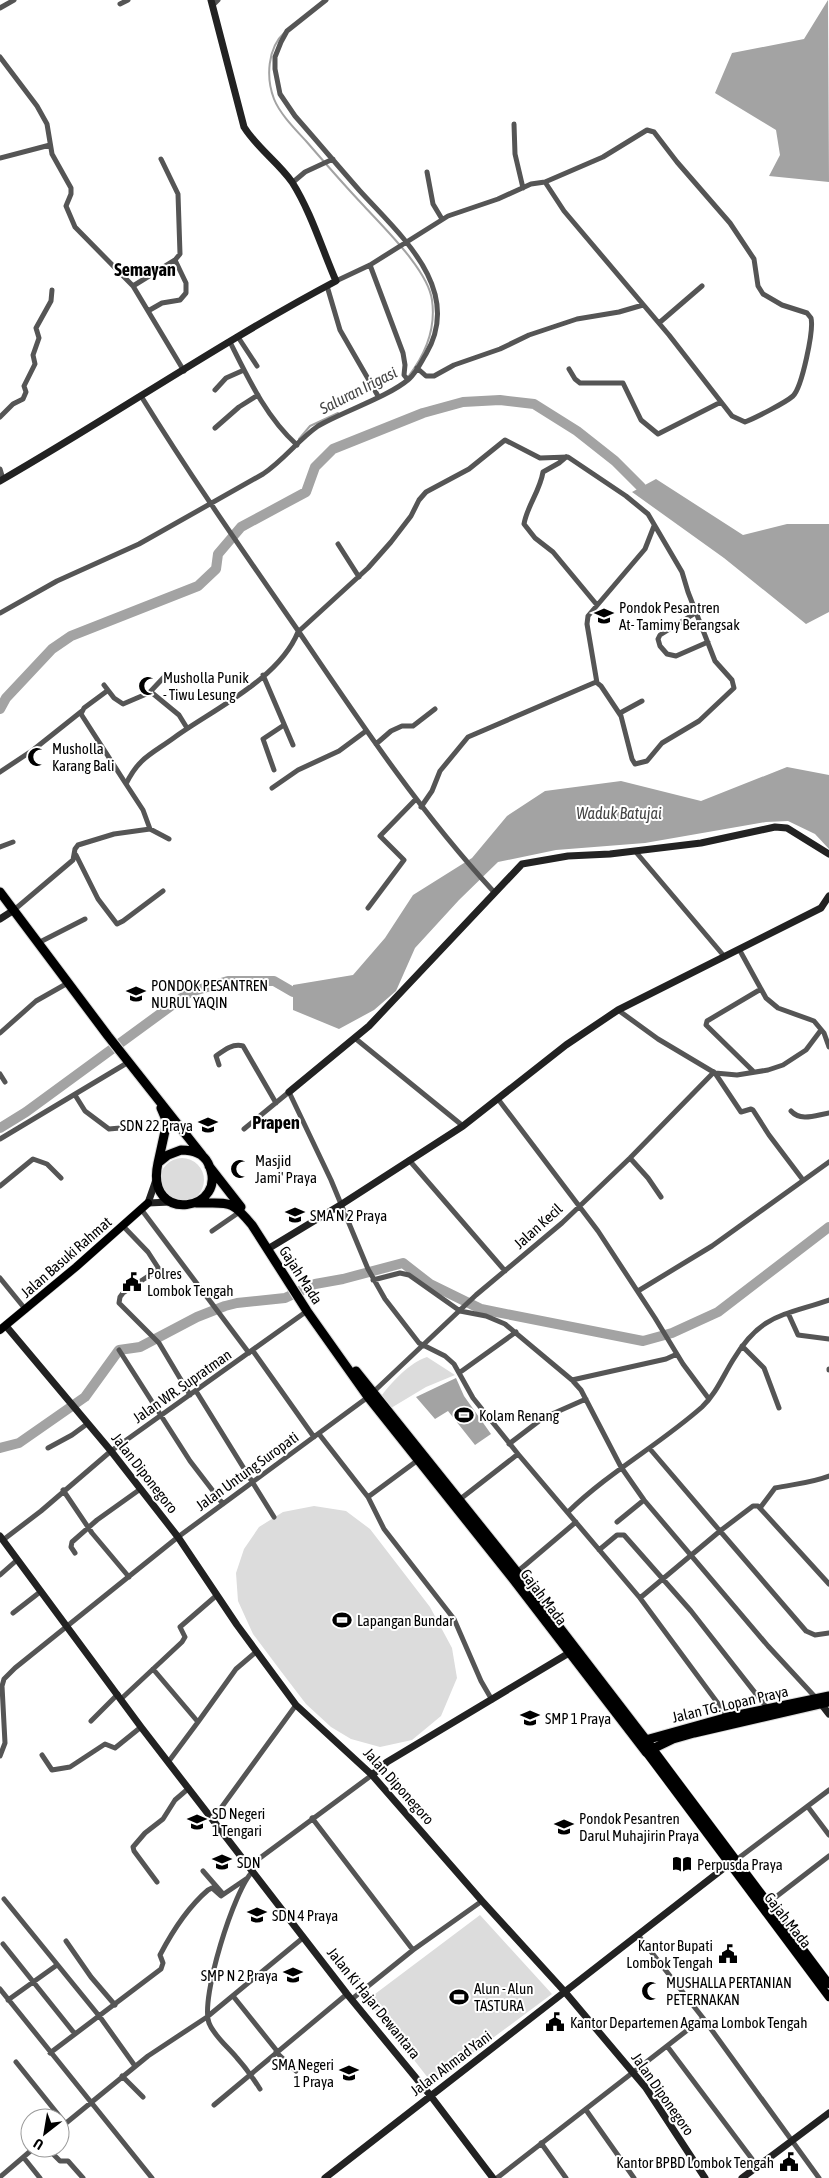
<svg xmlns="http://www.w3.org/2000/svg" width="829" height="2178" font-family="'Asap Condensed',sans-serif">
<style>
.green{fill:#dcdcdc}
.water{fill:#a3a3a3}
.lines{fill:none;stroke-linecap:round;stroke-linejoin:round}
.stream{stroke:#a3a3a3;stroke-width:2}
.river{stroke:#a3a3a3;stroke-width:10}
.primary-casing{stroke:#dbdbdb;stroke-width:9}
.highway-casing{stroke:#dbdbdb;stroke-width:11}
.street{stroke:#555;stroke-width:5}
.secondary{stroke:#222;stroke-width:7}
.primary{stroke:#000;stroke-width:8}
.highway{stroke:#000;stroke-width:9}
.labels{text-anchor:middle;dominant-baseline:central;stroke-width:4;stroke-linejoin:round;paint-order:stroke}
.poi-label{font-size:15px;fill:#000;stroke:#fff;text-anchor:start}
.street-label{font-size:15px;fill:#000;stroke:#fff}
.water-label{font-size:16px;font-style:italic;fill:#444;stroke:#fff}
.quarter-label{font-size:18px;font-weight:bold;fill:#000;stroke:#fff}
</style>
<rect width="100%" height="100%" fill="#fff"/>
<path class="green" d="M160 1180a22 22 0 1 1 44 0a22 22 0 1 1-44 0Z
M427 1357 455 1375 426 1387 391 1408 382 1395C393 1381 409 1363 427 1357Z
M314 1506 346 1511 370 1529 430 1607 452 1648 457 1678 441 1716 412 1740 380 1747 351 1739 331 1727 306 1704 280 1670 253 1634 238 1601 236 1573 244 1549 259 1527 283 1512Z
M480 1915 552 1994 432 2083 367 2000Z"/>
<path class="water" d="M828 0 829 182 769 176 780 155 776 130 715 93 732 53 804 39Z
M656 479 743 535 787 524H829V612L806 624 724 558 632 492Z
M787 767 829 775V849L815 834 788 821 766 822 645 843 556 850 498 862 459 900 415 948 396 991 374 1010 339 1029 293 1010V985L353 975 385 938 413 895 472 858 507 816 545 791 621 781 701 801Z
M456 1378 464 1396 491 1434 475 1445 448 1411 435 1419 416 1397Z"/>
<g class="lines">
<path class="stream" d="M285 32C267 48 266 78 274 99 280 114 295 129 306 141 325 163 344 185 364 206 384 228 428 270 432 300 436 328 425 355 408 377
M299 439 310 426 338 413"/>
<path class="river" d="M0 709 6 698 52 649 71 636 198 586 216 569 218 554 241 527 306 492 315 467 333 449 423 413 463 402 500 400 534 404 577 431 615 461 641 487
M0 1128 26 1112 190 992 228 981H274L293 992
M0 1448 19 1443 85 1397 119 1350 140 1347 197 1317 225 1306 237 1303 285 1298 315 1284 343 1279 403 1263 430 1284 481 1309 643 1341 672 1333 718 1312 829 1227"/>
<g class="primary-casing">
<path id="primary" d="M0 1330 76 1267 148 1203
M653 1749 829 1984
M646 1752 829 1997"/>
</g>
<g class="highway-casing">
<path id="highway" d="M0 892 108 1036 202 1155
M181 1150C192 1150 203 1153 208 1163 232 1211 144 1226 158 1163L168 1155Z
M158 1163 167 1122 161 1108
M209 1166 241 1207
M196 1203C229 1204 230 1198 252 1225L307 1311 368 1397 513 1579 646 1752 673 1739 694 1733 829 1702
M356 1371 517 1572 653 1749
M642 1741 728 1717 829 1696"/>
</g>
<path class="street" d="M120 4 128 0
M213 5 218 0
M0 8 14 0
M0 57 37 106 47 124 52 154 71 188V194L66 206 75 227 133 286 184 371
M514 124 515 154 523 188
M0 158 50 145
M427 172 433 204 442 219
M292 183 305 172 333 159
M370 265 403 353 405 365 404 375 408 380
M336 281 370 265 448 216 498 199 531 184 545 182 564 211 669 335 732 416 745 422C755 418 785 403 793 396 802 387 814 330 811 318L807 313 782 305 763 294 758 286 754 259 730 223 677 162 654 132 647 130 603 157 545 182
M133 286 175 260 180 254 178 194 161 159
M327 286 340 330 378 396
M148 311 162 303 180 300 186 293V283L175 260
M659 323 702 286
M238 337 257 366
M230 342C248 378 266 417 297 445
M417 368 426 376H434L454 365 500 349 529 335 577 319 619 312 643 305
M569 369 575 379 580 383H623L641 420 658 434 721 402
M215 390 226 378 244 370
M141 396C191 477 245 554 299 632 360 722 420 812 494 892
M0 417 13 404 23 399 26 392 24 386 35 364 33 355 39 338 36 328 51 301 52 290
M215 428 239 407 258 395
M566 457 559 463 543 472C540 491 527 506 524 524L535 538 553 552 597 605
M0 469 3 479
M338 544 359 577
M697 612 660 635 658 639 660 646 667 654 676 656 708 642
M0 613 57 581 139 544 263 474C284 460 298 440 318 426 344 411 388 397 409 379 417 372 421 362 426 354 464 289 400 235 360 191 338 166 317 141 295 116L280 94 275 69V57L281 42 287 31 326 0
M263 675 293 745
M597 683 587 624 588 616 645 549 654 526
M104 685 114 698 123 704 151 692 179 715 187 728
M107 691 84 708 81 714 126 784
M150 692 165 676
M620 713 642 701
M376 744 391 731 402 726H413L435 709
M274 770 263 739 284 725
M0 772 33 750 82 711
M272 788 298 770 339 751 366 731
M150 829 143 810 126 784C139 757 152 754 175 737 214 709 279 679 298 632L368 568 391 542 411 516 419 500 426 492 469 469 505 440 540 458 568 457 626 496 648 514 682 572 688 592 715 661 732 680 734 688 699 721 662 743 647 761 635 764 632 759 621 716 601 686 596 682 468 737 440 771 432 791 421 807
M0 847 13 842
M635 851 724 956
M76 855 98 899 117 924 123 921 163 891
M368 908 404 860 380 836 415 800
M14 910 73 860 75 849 78 845 114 834 150 829 169 839
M38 943 85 919
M739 949 766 998 778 1008 814 1021 824 1033 829 1047
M618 1010 658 1039 715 1073 741 1112 751 1109 753 1110 769 1135 803 1180
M0 1033 36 1001 66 984
M356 1039 463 1126
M219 1065 216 1056C224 1050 233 1043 243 1046L276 1103
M754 1072 706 1025 707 1021 761 989
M715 1073 737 1075 768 1070 783 1065 806 1050 821 1030
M0 1074 5 1082
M75 1095 85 1111 109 1129 120 1128
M498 1099 598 1231 655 1318 683 1364 709 1399
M791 1111C801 1122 816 1115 829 1113
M244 1129 289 1092 331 1180 368 1269 385 1299 419 1343 445 1356 454 1364 473 1398 518 1454
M0 1139 127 1063
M630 1158 648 1178 661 1197
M409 1160 505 1271
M0 1186 33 1159 47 1164 61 1178
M141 1209 249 1353
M123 1226 148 1252 159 1269 123 1293 120 1297 119 1303 159 1343 190 1395
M212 1231 241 1211
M0 1278 26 1310
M373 1280 400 1273 409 1275 460 1311 486 1316 505 1324 572 1380 581 1390 621 1467 644 1500 768 1646 817 1699
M638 1291 712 1246 829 1162
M788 1313 798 1335 829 1339
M742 1346 764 1368 779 1408
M119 1350 190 1461 223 1504
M253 1351 314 1437
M829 1369V1370
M459 1373 516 1332
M572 1380 666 1359 677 1354
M196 1391 274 1517
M319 1434 368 1497 384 1529 454 1619 481 1681 492 1700
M509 1444 543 1418 586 1399
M48 1448 72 1435 87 1424
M63 1490 92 1533 129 1577
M368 1497 418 1460
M459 1500 518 1454 640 1598 728 1717
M760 1508 775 1488C794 1484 811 1483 829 1476
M568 1512C609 1472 659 1445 702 1407 716 1394 723 1376 733 1360 761 1314 782 1316 829 1300
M617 1522 644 1500
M3 1540 41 1511 111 1451 307 1311
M599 1550 617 1535H624L691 1611 767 1708
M75 1553 71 1547 72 1542 97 1520 139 1490
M517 1572 576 1522
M0 1575 17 1560
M829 1584 758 1506H753L720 1531 806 1631 815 1635 829 1633
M640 1598 720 1531 650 1449
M13 1613 40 1592
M153 1669 198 1722 169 1761
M121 1699 182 1642 185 1637 180 1627 217 1595
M91 1721 118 1694
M198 1722 236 1669 256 1652
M42 1755 52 1770 70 1767 105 1744 115 1748 141 1727
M0 1756 5 1743 2 1686 4 1679 15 1668 178 1537 368 1397 476 1295 562 1223 630 1158 714 1072
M808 1807 829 1835
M312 1818 413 1950
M213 1819 296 1705
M736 1860 829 1790
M249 1866 372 1775
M203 1871 223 1894
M253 1871C234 1889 200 1999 209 2023 214 2036 228 2047 237 2058 246 2068 253 2078 260 2089
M157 1882 134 1851 133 1847 145 1833 163 1819 175 1800 189 1788
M4 1899 100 2017 135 2066
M768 1903 829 1856
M66 1941 91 1977 115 2005
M3 1944 75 2034
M0 1989 152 2178
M233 1996 277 2051
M352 1999 413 1950 482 1901
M8 2000 57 1965
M703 2018 819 2178
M667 2046 758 2167
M276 2052 296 2071
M50 2053 161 1969 163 1963 160 1955C173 1930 187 1908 208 1890L212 1888 221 1896 246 1879
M16 2062 65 2123
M122 2076 143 2097
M214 2105 347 1994
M586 2110 634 2178
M60 2128 148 2056 207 2017 304 1937
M541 2143 566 2178
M47 2148 60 2161H68L83 2178
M24 2158 40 2178
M0 2177 34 2148
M497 2178 703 2018 638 1935"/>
<path class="secondary" d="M0 481C113 416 221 342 336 281 322 249 311 212 292 182 278 162 257 148 244 127L211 0
M0 919 14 910
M289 1092 369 1026 522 864 568 856 610 854 701 843 775 827 787 828 829 854
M156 1180 148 1203 170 1202
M271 1247 342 1204 463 1126 566 1045 618 1010 821 908 829 896
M6 1326 111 1451 178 1537 237 1625 296 1705 372 1775 482 1901 565 1992 646 2088 705 2178
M0 1536 141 1727 347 1994 430 2095 493 2178
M819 1701 829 1714
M372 1775 387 1762 569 1653
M325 2178 733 1861
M742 2178 829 2113"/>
<use href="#primary" class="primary"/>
<use href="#highway" class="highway"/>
</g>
<defs>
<g id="school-bare" transform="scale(1.5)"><path d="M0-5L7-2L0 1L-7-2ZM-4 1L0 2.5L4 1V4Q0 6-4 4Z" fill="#000" stroke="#fff" stroke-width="2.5" paint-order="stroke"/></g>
<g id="mosque-bare" transform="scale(1.5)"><path d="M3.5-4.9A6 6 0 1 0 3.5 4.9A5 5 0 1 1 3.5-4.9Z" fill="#000" stroke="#fff" stroke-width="2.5" paint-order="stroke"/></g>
<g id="civic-bare" transform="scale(1.5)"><path d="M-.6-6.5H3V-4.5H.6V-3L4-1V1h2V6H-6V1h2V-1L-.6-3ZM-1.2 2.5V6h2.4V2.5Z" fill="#000" stroke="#fff" stroke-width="2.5" paint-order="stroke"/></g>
<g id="stadium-bare" transform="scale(1.5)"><path d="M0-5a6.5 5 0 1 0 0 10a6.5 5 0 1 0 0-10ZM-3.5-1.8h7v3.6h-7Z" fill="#000" stroke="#fff" stroke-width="2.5" paint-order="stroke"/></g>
<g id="library-bare" transform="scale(1.5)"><path d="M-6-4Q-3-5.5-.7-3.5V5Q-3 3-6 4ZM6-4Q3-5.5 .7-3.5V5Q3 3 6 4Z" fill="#000" stroke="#fff" stroke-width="2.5" paint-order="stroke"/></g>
</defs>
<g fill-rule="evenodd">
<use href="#school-bare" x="604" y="616"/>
<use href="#mosque-bare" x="148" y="686"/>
<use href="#mosque-bare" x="37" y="757"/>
<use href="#school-bare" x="136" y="994"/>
<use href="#school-bare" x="208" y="1125"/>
<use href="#mosque-bare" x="240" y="1169"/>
<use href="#school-bare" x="295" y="1215"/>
<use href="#civic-bare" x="132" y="1282"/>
<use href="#stadium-bare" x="464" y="1415"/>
<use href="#stadium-bare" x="342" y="1620"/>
<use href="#school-bare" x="530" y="1718"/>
<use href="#school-bare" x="197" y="1822"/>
<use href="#school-bare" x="564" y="1827"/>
<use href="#school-bare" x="222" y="1862"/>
<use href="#library-bare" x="682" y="1864"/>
<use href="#school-bare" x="257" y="1915"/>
<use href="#civic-bare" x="728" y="1954"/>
<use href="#school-bare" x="293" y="1975"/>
<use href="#mosque-bare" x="651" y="1991"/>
<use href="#stadium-bare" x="459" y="1997"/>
<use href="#civic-bare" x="555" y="2022"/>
<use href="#school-bare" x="349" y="2073"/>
<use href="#civic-bare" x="789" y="2162"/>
</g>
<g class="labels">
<g class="poi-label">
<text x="619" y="607">Pondok Pesantren<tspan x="619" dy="17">At- Tamimy Berangsak</tspan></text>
<text x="163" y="677">Musholla Punik<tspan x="163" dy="17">- Tiwu Lesung</tspan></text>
<text x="52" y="748">Musholla<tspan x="52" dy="17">Karang Bali</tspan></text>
<text x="151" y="985">PONDOK PESANTREN<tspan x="151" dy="17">NURUL YAQIN</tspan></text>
<text x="193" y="1125" text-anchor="end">SDN 22 Praya</text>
<text x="255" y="1160">Masjid<tspan x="255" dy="17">Jami' Praya</tspan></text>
<text x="310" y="1215">SMA N 2 Praya</text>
<text x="147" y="1273">Polres<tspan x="147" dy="17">Lombok Tengah</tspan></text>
<text x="479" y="1415">Kolam Renang</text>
<text x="357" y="1620">Lapangan Bundar</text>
<text x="545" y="1718">SMP 1 Praya</text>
<text x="212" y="1813">SD Negeri<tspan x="212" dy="17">1 Tengari</tspan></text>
<text x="579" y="1818">Pondok Pesantren<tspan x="579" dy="17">Darul Muhajirin Praya</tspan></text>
<text x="237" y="1862">SDN</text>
<text x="697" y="1864">Perpusda Praya</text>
<text x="272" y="1915">SDN 4 Praya</text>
<text x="713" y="1945" text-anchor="end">Kantor Bupati<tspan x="713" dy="17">Lombok Tengah</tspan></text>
<text x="278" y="1975" text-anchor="end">SMP N 2 Praya</text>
<text x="666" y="1982">MUSHALLA PERTANIAN<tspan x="666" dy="17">PETERNAKAN</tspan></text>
<text x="474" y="1988">Alun - Alun<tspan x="474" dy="17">TASTURA</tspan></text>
<text x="570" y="2022">Kantor Departemen Agama Lombok Tengah</text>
<text x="334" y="2064" text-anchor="end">SMA Negeri<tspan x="334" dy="17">1 Praya</tspan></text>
<text x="774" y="2162" text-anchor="end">Kantor BPBD Lombok Tengah</text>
</g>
<g class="street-label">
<text transform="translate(538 1226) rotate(-42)">Jalan Kecil</text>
<text transform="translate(66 1257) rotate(-41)">Jalan Basuki Rahmat</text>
<text transform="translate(301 1275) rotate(57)">Gajah Mada</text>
<text transform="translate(182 1386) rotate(-35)">Jalan WR. Supratman</text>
<text transform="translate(247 1471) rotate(-36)">Jalan Untung Suropati</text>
<text transform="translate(145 1473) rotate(52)">Jalan Diponegoro</text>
<text transform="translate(544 1597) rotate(53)">Gajah Mada</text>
<text transform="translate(730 1704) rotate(-13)">Jalan TG. Lopan Praya</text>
<text transform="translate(399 1786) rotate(48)">Jalan Diponegoro</text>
<text transform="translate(788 1920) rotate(52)">Gajah Mada</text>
<text transform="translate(374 2003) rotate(51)">Jalan Ki Hajar Dewantara</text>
<text transform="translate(451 2063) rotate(-37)">Jalan Ahmad Yani</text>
<text transform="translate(663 2094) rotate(55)">Jalan Diponegoro</text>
</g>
<g class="water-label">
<text transform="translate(358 390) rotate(-27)">Saluran Irigasi</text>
<text x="619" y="813">Waduk Batujai</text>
</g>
<g class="quarter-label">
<text x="145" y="269">Semayan</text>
<text x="276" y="1122">Prapen</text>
</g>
</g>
<g transform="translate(45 2133) rotate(211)"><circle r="24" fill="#ffffff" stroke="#999999"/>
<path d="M0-4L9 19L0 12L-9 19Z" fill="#000000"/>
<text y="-8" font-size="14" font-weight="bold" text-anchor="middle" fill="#000000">U</text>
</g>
</svg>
